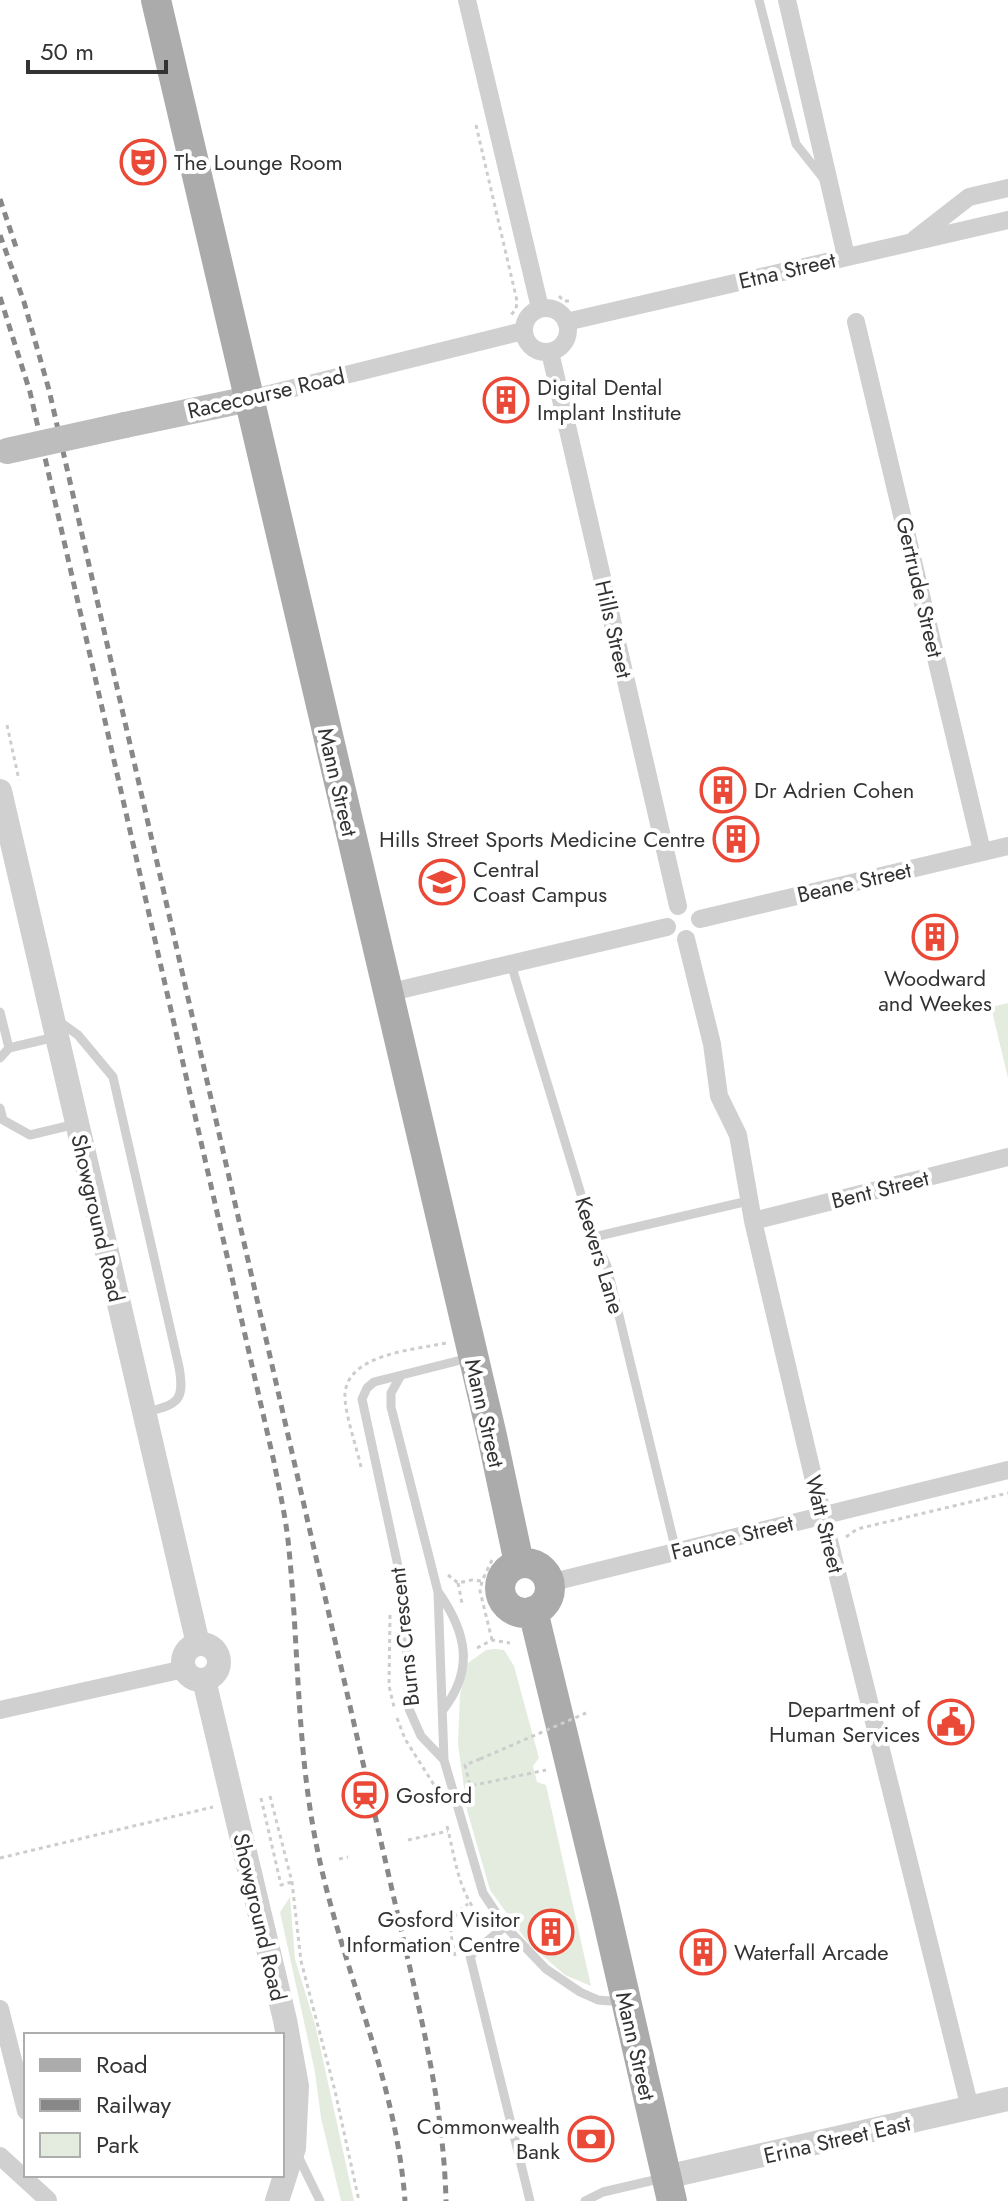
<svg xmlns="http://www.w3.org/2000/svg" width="1008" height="2201" font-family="Jost,sans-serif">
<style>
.green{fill:#e4ecdf}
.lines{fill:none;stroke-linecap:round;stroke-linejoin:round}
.path{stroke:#cdcdcd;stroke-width:3;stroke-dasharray:4 4;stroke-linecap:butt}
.service{stroke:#d0d0d0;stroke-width:9}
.minor{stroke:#d0d0d0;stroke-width:18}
.tertiary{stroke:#d0d0d0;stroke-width:24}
.secondary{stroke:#bdbdbd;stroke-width:26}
.primary{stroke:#ababab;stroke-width:30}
.rail{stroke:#888;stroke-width:5;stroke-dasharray:8 6;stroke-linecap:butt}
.path-bridge{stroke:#cdcdcd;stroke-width:3;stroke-dasharray:4 4;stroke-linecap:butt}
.secondary-bridge{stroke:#bdbdbd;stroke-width:26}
.labels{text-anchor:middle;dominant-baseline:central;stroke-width:8;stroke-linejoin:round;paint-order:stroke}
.poi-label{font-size:22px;fill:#333;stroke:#fff;text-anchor:start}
.street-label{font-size:22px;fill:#333;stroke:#fff}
</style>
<rect width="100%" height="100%" fill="#fff"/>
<path class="green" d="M1008 1003V1078L991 1007Z
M495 1649 504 1650 514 1666 539 1758 533 1766 537 1782 546 1785 591 1986 565 1975 529 1944 490 1890 467 1810 458 1744 460 1695 468 1663 486 1650Z
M290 1897 295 1959 316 2028 354 2201H341L321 2118 315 2072 280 1912Z"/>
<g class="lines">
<path class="path" d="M476 125 517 301 516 309 511 315
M559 296 564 301H570
M7 725 19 780
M361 1467C356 1445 347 1421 345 1399 342 1354 414 1350 446 1343
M846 1537 857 1529 1008 1493
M492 1560 482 1581 480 1591 492 1640
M448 1575 458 1583 472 1580 482 1581
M458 1583 462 1603
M390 1615 389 1686 394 1707
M477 1648 492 1640 510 1643
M397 1718 405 1739 436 1788
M480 1759 465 1765 470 1786 546 1770
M270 1796 292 1882 301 1961 335 2091 359 2201
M261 1798 281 1885 292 1882
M447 1826C456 1862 458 1892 483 1921
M408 1840 448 1831
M0 1858 213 1807
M339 1859 348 1857
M455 1956C450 1932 446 1919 468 1904"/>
<path class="service" d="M759 0 796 144 823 178
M511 964 594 1237 607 1266 676 1551
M0 1012 9 1048
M57 1020 78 1035 113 1077 179 1367C185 1401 178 1404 147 1412
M0 1058 9 1048 55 1037
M0 1108 3 1120 30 1135 76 1124
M594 1237 748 1201
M469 1358 374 1382 367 1388 362 1399 404 1594 409 1709 421 1736 444 1760 483 1893 505 1926 546 1969 580 1992 598 2000 623 2002
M400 1377 391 1393V1407L438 1592 444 1760
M439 1593C466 1632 475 1669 443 1710
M505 1926 470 1956 530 2201
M297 2154 320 2201
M585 2201 603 2192 663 2178"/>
<path class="minor" d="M467 0 540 308
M787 0 846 256
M915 239 969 197 1008 188
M524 330a22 22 0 1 1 44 0a22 22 0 1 1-44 0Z
M566 322 1008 220
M856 322 982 851
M550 352 678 906
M249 399 523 331
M700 919 1008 846
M686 939 712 1044 719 1096 738 1135 753 1221 812 1472 970 2108
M387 993 667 927
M753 1221 1008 1157
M549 1583 1008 1470
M0 1710 184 1669
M0 2009 26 2111
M0 2156 48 2200"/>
<path class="tertiary" d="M0 791 198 1644
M183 1662a18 18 0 1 1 36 0a18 18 0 1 1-36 0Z
M204 1680 285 2020 297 2086 294 2148 277 2201
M666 2177 1008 2099"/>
<path class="secondary" d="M125 425 249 399"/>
<path class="primary" d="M156 0 492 1436 519 1563
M500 1588a25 25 0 1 1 50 0a25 25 0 1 1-50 0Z
M533 1611 604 1904 672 2201"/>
<path class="rail" d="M0 199 17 250
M0 235 24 302 49 390 406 1951C425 2033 444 2116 446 2201
M0 297 30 392 274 1462C279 1488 285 1514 288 1540 299 1643 296 1746 317 1848 341 1967 396 2078 405 2201"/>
<path class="path-bridge" d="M480 1759 586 1713"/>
<path class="secondary-bridge" d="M7 451 125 425"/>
</g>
<defs>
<g id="theatre-ring" transform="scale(2.3)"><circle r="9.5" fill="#fff" stroke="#e94936" stroke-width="1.5"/><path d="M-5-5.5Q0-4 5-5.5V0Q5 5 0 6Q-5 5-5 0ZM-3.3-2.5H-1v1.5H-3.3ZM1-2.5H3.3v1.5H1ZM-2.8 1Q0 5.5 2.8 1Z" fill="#e94936"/></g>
<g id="building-ring" transform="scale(2.3)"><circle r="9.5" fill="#fff" stroke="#e94936" stroke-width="1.5"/><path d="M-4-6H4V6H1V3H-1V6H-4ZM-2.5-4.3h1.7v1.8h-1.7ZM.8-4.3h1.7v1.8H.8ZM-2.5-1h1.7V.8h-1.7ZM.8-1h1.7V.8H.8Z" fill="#e94936"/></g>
<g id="university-ring" transform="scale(2.3)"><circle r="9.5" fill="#fff" stroke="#e94936" stroke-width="1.5"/><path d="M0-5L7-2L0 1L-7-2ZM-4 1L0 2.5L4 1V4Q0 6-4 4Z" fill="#e94936"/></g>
<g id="civic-ring" transform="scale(2.3)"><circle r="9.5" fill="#fff" stroke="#e94936" stroke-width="1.5"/><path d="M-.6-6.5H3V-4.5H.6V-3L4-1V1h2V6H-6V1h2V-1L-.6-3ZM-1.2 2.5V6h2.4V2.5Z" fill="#e94936"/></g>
<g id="station-ring" transform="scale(2.3)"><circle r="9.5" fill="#fff" stroke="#e94936" stroke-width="1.5"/><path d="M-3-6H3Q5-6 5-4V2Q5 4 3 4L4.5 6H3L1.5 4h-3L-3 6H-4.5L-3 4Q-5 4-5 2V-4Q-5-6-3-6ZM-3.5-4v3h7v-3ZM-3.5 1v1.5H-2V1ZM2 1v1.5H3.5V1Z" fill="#e94936"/></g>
<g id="bank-ring" transform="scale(2.3)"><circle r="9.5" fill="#fff" stroke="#e94936" stroke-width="1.5"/><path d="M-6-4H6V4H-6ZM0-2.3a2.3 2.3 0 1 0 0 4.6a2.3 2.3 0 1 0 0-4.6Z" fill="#e94936"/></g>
</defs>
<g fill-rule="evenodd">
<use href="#theatre-ring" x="143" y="162"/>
<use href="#building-ring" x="506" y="400"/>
<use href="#building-ring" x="723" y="790"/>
<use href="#building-ring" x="736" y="839"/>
<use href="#university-ring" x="442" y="882"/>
<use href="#building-ring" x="935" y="937"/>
<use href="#civic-ring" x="951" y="1722"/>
<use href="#station-ring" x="365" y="1795"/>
<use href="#building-ring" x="551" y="1932"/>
<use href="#building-ring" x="703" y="1952"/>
<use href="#bank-ring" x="591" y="2139"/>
</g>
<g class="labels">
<g class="poi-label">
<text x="174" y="162">The Lounge Room</text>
<text x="537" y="387">Digital Dental<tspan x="537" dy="25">Implant Institute</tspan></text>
<text x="754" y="790">Dr Adrien Cohen</text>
<text x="705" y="839" text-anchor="end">Hills Street Sports Medicine Centre</text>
<text x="473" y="869">Central<tspan x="473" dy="25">Coast Campus</tspan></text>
<text x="935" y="978" text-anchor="middle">Woodward<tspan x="935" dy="25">and Weekes</tspan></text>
<text x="920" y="1709" text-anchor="end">Department of<tspan x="920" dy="25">Human Services</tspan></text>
<text x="396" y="1795">Gosford</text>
<text x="520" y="1919" text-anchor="end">Gosford Visitor<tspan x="520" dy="25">Information Centre</tspan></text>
<text x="734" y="1952">Waterfall Arcade</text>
<text x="560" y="2126" text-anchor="end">Commonwealth<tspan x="560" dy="25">Bank</tspan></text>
</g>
<g class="street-label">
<text transform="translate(787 270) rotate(-13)">Etna Street</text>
<text transform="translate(266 393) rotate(-13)">Racecourse Road</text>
<text transform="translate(920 587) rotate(77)">Gertrude Street</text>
<text transform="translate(614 629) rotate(77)">Hills Street</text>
<text transform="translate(338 782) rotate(77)">Mann Street</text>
<text transform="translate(854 882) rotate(-13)">Beane Street</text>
<text transform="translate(880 1189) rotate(-14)">Bent Street</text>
<text transform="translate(98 1218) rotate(77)">Showground Road</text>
<text transform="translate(600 1255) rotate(73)">Keevers Lane</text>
<text transform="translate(485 1413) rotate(77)">Mann Street</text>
<text transform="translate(825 1524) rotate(76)">Watt Street</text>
<text transform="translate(732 1537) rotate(-14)">Faunce Street</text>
<text transform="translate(404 1637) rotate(-96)">Burns Crescent</text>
<text transform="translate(260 1917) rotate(77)">Showground Road</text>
<text transform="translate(636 2046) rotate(77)">Mann Street</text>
<text transform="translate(837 2139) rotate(-13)">Erina Street East</text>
</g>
</g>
<rect x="24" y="2033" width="260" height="144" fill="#ffffff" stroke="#adadad" stroke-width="2"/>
<rect x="40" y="2059" width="40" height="12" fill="#ababab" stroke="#adadad" stroke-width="2"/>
<text x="96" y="2073" font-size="24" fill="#333333">Road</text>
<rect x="40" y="2099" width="40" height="12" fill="#888888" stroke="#adadad" stroke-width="2"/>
<text x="96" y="2113" font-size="24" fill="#333333">Railway</text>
<rect x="40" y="2133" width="40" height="24" fill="#e4ecdf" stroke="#adadad" stroke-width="2"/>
<text x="96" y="2153" font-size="24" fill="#333333">Park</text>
<path d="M28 60v12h138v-12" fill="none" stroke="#333333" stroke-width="4"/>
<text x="40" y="60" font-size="24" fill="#333333" stroke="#ffffff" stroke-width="6" paint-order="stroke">50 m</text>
</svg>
